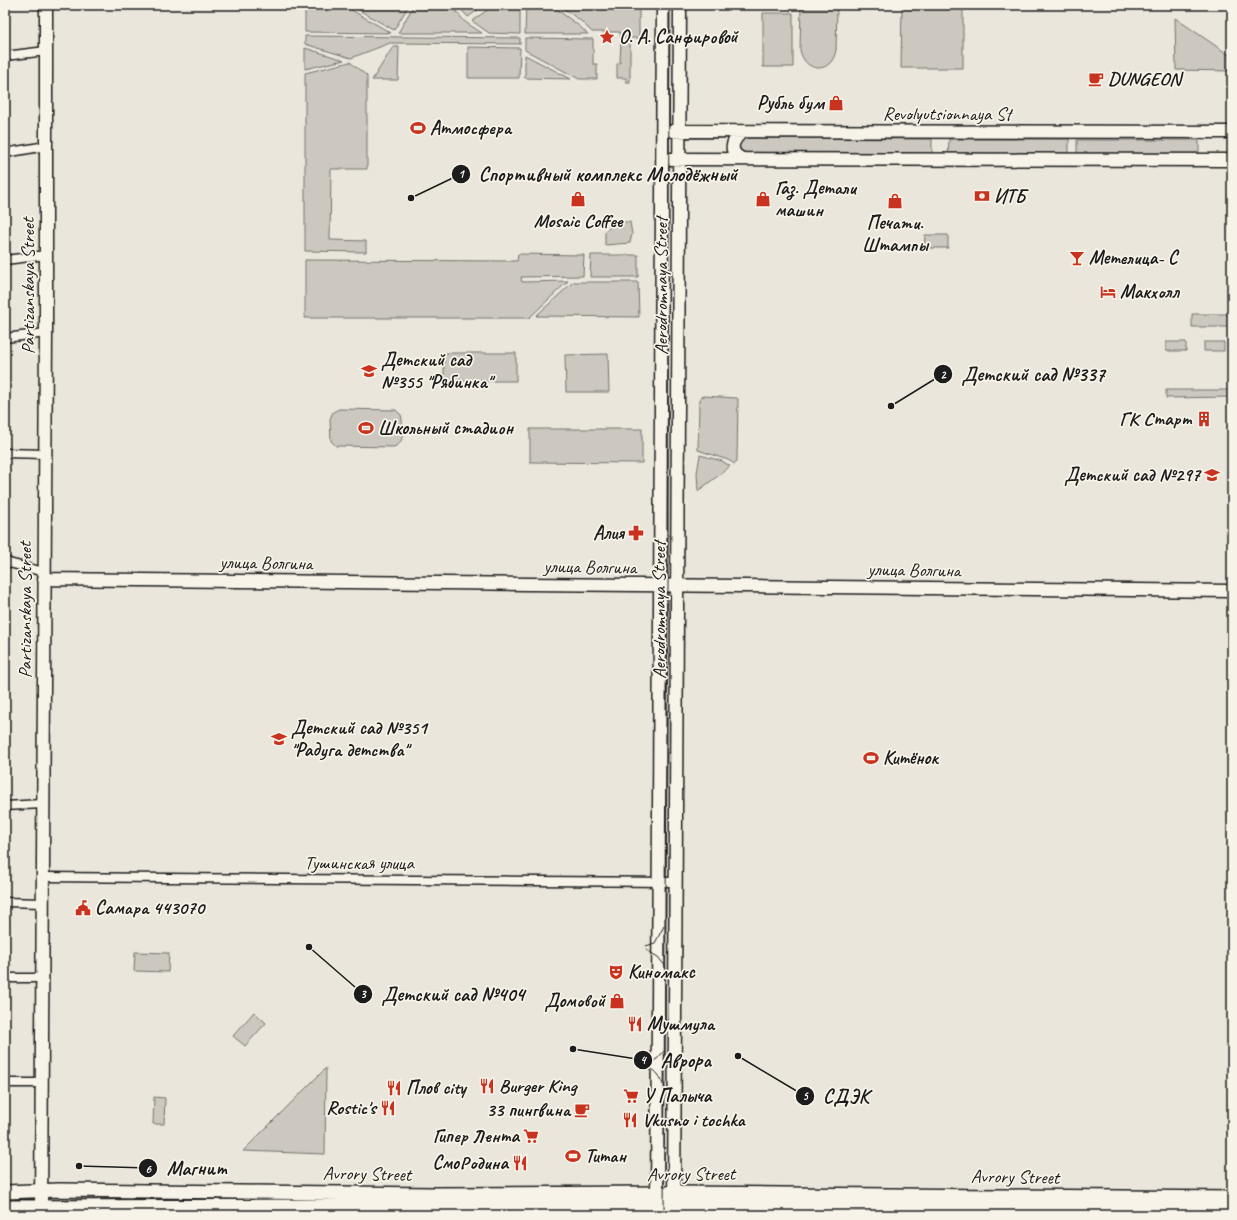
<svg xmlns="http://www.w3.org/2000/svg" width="1237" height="1220" font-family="Caveat,sans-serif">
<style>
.green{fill:#ccc8c0;stroke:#74726e}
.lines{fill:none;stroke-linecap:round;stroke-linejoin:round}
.street-casing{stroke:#1c1c1c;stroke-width:11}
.secondary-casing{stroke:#1c1c1c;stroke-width:15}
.primary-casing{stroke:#1c1c1c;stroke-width:16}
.street{stroke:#f7f3e8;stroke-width:8}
.secondary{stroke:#f7f3e8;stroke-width:12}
.primary{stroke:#f7f3e8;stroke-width:13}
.tram{stroke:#1c1c1c;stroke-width:1}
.labels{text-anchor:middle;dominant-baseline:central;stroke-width:3.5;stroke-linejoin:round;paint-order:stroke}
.poi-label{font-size:19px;font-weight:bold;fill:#1c1c1c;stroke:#f7f3e8;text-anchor:start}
.street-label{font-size:19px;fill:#1c1c1c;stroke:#f7f3e8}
.leader{fill:none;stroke:#1c1c1c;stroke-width:1.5}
.callout-dot{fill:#1c1c1c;stroke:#f7f3e8;stroke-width:1.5}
.mark-label{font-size:12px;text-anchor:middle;font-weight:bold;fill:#fff}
.callout-label{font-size:20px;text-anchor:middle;font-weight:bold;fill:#1c1c1c;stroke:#f7f3e8;stroke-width:3.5;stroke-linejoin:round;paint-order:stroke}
</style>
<rect width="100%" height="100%" fill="#eae6dc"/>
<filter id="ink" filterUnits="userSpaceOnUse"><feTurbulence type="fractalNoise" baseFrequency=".025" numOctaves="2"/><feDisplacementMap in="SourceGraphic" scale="8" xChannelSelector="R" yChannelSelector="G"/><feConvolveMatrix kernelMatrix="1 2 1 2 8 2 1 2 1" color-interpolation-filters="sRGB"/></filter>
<g filter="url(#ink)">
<path class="green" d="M305 5H343L391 33 305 32Z
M350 5H409L394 30Z
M414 5H451L465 22 482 33H398Z
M457 5H485L468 17Z
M494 5H520V34L489 33 472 21Z
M526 5H551L578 25 588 34H525Z
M559 5H639V38H621L620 32H592L582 22Z
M801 5H837L836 50C832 74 805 74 800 50Z
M902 5H963V68H901Z
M763 13H793V67H763Z
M1175 18 1232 57V71L1176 70Z
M305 36 520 38V44L390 43 351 58 305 44Z
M525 38 593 39V64H597V79H579L525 50Z
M621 41H630V82H626V78H617V64L620 63Z
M393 47H399L398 80H372Z
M468 47 520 48 519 78H468Z
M305 48 344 60 305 69Z
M525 55 571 79 525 78Z
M350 62 367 76V169H331L330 240 366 241V252L305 251V73Z
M744 138 932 139V156L744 155 739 147 740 142Z
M949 139H1069V157H948Z
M1077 140H1199V157H1077Z
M623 222H630L632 234 630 243 605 245V231L613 225Z
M925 235H948V248H924Z
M518 254 584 255 583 276 521 277 522 282 568 281 529 318H305V260L517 261Z
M591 255H638V277H590Z
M573 282H638L639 317 536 316Z
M1192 314H1232V327H1192Z
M1166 342H1186V351H1166Z
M1204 342H1224V351H1204Z
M444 353H516V381H444Z
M608 354 609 392H566L565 355Z
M1166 390H1232V397L1166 398Z
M703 396 737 398 738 399 737 460 735 464 728 460 698 450 699 404 701 397Z
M339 409 396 410 401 415 402 419C402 429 406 444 393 447L336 446 331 441 330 419 333 412Z
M530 429H642V463L530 462Z
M700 455 722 461 730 466 723 472 698 491 697 473Z
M135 952 169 953 168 972 134 971Z
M254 1012 266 1023 245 1046 233 1036Z
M326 1068 325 1154 243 1151Z
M154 1097 165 1098 164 1124H153Z"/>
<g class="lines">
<g class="street-casing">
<path id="street" d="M5 56 46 51
M5 153 46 146
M5 260 46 255
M5 338 46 333
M5 453 45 454
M5 560 9 563 44 572
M5 806 42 804
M42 877 676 882
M5 902 42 903
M5 978H41
M5 1083H41"/>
</g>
<g class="secondary-casing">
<path id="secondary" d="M673 131 1232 132
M742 132C731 141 728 153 743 159
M671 159 1232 160
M44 579 1232 591
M41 1215 46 333V5
M657 1215 663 5
M674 1215 680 5"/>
</g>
<g class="primary-casing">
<path id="primary" d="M5 1192 59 1190 434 1194 674 1193 1232 1198
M5 1207 674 1205 1232 1207"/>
</g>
<use href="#street" class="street"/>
<use href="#secondary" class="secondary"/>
<use href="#primary" class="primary"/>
<path class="tram" d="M646 946 655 943 664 926
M646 950 658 957 666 967
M645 1065 657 1059 665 1050
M645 1067C655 1069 660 1074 663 1085
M664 1215 668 595 669 5"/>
</g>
</g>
<defs>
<g id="sight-bare" transform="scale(1.2)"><path d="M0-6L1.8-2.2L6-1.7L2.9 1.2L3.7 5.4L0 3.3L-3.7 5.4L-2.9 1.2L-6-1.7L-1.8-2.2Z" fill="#c8321e" stroke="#f7f3e8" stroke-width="2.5" paint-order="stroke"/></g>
<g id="cafe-bare" transform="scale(1.2)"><path d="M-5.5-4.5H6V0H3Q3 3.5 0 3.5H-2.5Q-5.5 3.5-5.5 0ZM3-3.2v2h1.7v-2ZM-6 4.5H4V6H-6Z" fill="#c8321e" stroke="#f7f3e8" stroke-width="2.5" paint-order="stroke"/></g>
<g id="shop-bare" transform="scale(1.2)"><path d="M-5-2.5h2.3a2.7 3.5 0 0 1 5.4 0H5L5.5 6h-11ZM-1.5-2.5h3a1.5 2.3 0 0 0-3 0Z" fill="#c8321e" stroke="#f7f3e8" stroke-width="2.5" paint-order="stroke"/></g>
<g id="stadium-bare" transform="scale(1.2)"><path d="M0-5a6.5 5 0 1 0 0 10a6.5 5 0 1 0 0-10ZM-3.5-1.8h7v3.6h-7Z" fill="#c8321e" stroke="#f7f3e8" stroke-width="2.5" paint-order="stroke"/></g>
<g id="bank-bare" transform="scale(1.2)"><path d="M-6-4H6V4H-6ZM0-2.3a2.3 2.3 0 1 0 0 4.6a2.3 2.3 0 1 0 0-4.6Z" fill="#c8321e" stroke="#f7f3e8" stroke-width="2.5" paint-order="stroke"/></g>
<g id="bar-bare" transform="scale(1.2)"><path d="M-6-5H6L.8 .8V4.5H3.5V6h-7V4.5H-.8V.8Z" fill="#c8321e" stroke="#f7f3e8" stroke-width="2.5" paint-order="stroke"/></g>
<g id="hotel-bare" transform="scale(1.2)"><path d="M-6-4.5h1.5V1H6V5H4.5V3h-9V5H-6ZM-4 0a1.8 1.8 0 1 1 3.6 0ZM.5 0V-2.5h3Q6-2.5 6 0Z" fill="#c8321e" stroke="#f7f3e8" stroke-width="2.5" paint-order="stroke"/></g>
<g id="school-bare" transform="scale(1.2)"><path d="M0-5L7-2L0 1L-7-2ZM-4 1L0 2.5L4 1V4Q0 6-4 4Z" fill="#c8321e" stroke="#f7f3e8" stroke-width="2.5" paint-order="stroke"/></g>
<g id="building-bare" transform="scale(1.2)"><path d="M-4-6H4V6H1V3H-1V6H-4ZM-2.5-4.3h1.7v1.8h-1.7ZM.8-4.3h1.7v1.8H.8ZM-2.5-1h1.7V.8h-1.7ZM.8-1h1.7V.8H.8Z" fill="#c8321e" stroke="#f7f3e8" stroke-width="2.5" paint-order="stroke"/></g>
<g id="pharmacy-bare" transform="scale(1.2)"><path d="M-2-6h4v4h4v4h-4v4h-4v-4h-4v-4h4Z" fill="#c8321e" stroke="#f7f3e8" stroke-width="2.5" paint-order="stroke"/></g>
<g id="civic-bare" transform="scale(1.2)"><path d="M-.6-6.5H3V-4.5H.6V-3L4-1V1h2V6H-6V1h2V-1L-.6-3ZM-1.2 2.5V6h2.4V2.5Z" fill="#c8321e" stroke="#f7f3e8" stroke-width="2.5" paint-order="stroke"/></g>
<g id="theatre-bare" transform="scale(1.2)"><path d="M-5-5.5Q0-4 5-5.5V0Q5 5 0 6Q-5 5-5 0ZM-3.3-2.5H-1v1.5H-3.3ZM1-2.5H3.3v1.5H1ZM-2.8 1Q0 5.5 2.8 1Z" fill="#c8321e" stroke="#f7f3e8" stroke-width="2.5" paint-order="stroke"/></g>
<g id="restaurant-bare" transform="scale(1.2)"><path d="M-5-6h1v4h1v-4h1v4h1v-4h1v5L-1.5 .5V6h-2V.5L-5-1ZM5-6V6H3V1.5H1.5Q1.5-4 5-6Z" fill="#c8321e" stroke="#f7f3e8" stroke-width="2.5" paint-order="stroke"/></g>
<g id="supermarket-bare" transform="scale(1.2)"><path d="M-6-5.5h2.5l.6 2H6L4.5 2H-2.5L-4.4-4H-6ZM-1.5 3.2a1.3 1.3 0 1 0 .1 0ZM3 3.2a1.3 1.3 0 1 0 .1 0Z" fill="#c8321e" stroke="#f7f3e8" stroke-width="2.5" paint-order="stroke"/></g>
</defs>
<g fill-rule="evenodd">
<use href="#sight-bare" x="607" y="37"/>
<use href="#cafe-bare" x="1096" y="79"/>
<use href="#shop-bare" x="836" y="103"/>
<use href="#stadium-bare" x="418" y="128"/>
<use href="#bank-bare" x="982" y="196"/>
<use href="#shop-bare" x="578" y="199"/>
<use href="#shop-bare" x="763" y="199"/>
<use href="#shop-bare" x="895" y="201"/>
<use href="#bar-bare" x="1077" y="258"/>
<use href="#hotel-bare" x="1108" y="292"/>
<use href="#school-bare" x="369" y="371"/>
<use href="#building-bare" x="1204" y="419"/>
<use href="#stadium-bare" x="366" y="428"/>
<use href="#school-bare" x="1212" y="475"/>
<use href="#pharmacy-bare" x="636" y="533"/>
<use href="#school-bare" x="279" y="739"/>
<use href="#stadium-bare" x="871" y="758"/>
<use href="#civic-bare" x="83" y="908"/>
<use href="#theatre-bare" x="616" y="972"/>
<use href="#shop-bare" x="617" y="1001"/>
<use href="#restaurant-bare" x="635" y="1024"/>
<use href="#restaurant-bare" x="487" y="1086"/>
<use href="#restaurant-bare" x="394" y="1088"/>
<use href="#supermarket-bare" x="631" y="1096"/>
<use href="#restaurant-bare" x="388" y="1108"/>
<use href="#cafe-bare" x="582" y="1110"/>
<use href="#restaurant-bare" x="630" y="1120"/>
<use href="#supermarket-bare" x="531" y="1136"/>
<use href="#stadium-bare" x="573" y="1156"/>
<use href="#restaurant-bare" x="520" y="1163"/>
</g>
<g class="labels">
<g class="poi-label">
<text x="619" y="37">О. А. Санфировой</text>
<text x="1108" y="79">DUNGEON</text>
<text x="824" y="103" text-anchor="end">Рубль бум</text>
<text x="430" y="128">Атмосфера</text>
<text x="775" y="188">Газ. Детали<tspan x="775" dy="22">машин</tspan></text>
<text x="994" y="196">ИТБ</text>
<text x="578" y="221" text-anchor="middle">Mosaic Coffee</text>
<text x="895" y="223" text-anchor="middle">Печати.<tspan x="895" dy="22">Штампы</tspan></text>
<text x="1089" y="258">Метелица- С</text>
<text x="1120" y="292">Макхолл</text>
<text x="381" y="360">Детский сад<tspan x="381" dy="22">№355 "Рябинка"</tspan></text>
<text x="1192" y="419" text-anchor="end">ГК Старт</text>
<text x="378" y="428">Школьный стадион</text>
<text x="1200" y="475" text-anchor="end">Детский сад №297</text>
<text x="624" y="533" text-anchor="end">Алия</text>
<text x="291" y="728">Детский сад №351<tspan x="291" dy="22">"Радуга детства"</tspan></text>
<text x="883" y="758">Китёнок</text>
<text x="95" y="908">Самара 443070</text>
<text x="628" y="972">Киномакс</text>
<text x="605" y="1001" text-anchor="end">Домовой</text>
<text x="647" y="1024">Мушмула</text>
<text x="499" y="1086">Burger King</text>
<text x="406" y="1088">Плов city</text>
<text x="643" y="1096">У Палыча</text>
<text x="376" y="1108" text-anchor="end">Rostic's</text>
<text x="570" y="1110" text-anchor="end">33 пингвина</text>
<text x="642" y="1120">Vkusno i tochka</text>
<text x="519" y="1136" text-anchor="end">Гипер Лента</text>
<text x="585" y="1156">Титан</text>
<text x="508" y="1163" text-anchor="end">СмоРодина</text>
</g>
<g class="street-label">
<text x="947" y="114">Revolyutsionnaya St</text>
<text transform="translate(28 286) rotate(-90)">Partizanskaya Street</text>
<text transform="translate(661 286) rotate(-90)">Aerodromnaya Street</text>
<text transform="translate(266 563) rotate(1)">улица Волгина</text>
<text transform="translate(590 567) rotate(1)">улица Волгина</text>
<text transform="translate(914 570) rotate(1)">улица Волгина</text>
<text transform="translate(25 610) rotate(-90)">Partizanskaya Street</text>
<text transform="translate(659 610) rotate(-90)">Aerodromnaya Street</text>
<text x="359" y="863">Тушинская улица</text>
<text transform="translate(367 1174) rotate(1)">Avrory Street</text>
<text x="691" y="1174">Avrory Street</text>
<text transform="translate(1015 1177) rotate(1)">Avrory Street</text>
</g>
</g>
<path class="leader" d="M411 198L461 174M891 406L943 374M309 947L363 994M573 1049L643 1060M738 1056L805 1096M79 1166L148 1168"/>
<g class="callout-dot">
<circle cx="411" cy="198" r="4"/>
<circle cx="891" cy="406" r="4"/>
<circle cx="309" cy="947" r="4"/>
<circle cx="573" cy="1049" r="4"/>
<circle cx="738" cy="1056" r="4"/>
<circle cx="79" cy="1166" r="4"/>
<circle cx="461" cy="174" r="10"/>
<circle cx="943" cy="374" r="10"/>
<circle cx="363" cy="994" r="10"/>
<circle cx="643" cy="1060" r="10"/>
<circle cx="805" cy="1096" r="10"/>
<circle cx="148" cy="1168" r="10"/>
</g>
<g class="mark-label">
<text x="461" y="178">1</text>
<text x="943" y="379">2</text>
<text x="363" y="998">3</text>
<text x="643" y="1064">4</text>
<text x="805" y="1100">5</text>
<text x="148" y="1173">6</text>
</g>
<g class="callout-label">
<text x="608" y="181">Спортивный комплекс Молодёжный</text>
<text x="1033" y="381">Детский сад №337</text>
<text x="453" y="1001">Детский сад №404</text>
<text x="686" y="1067">Аврора</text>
<text x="846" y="1103">СДЭК</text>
<text x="197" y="1175">Магнит</text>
</g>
<rect width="1237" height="1220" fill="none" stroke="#f7f3e8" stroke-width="20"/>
<rect x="10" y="10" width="1217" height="1200" fill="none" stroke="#1c1c1c" stroke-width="1.5" filter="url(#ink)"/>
</svg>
